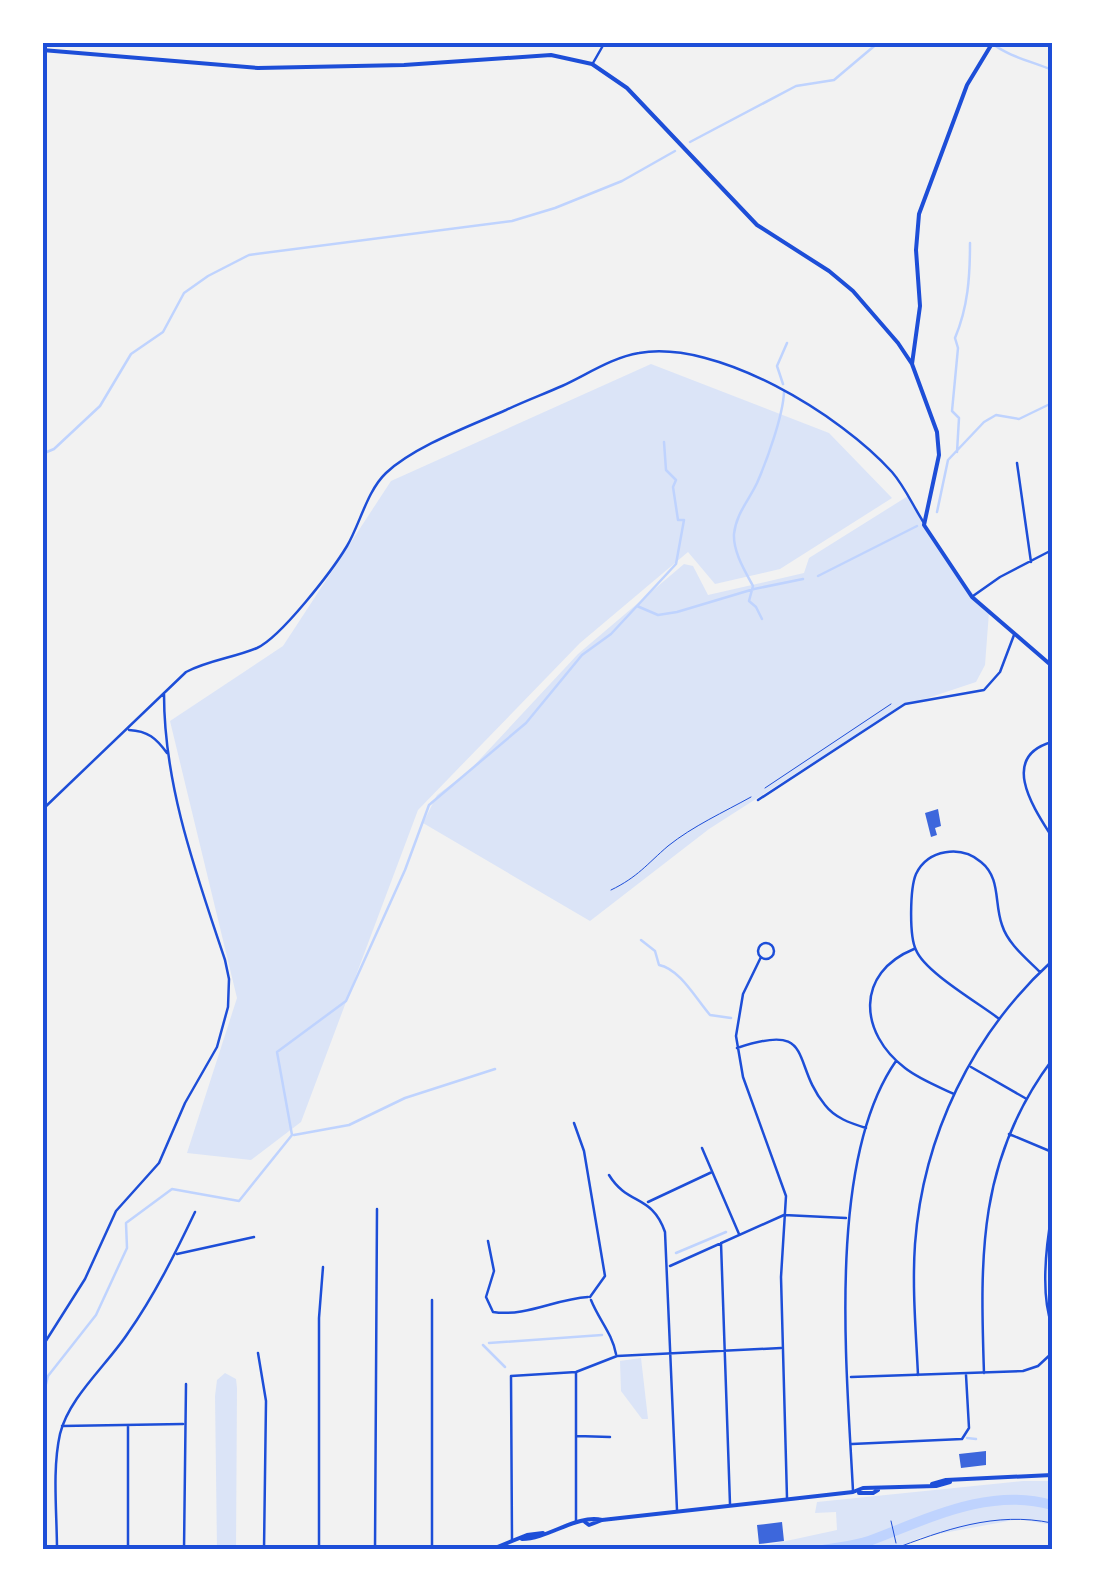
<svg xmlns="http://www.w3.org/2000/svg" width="1095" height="1592" font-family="'PT Serif',serif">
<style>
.green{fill:#dbe4f7}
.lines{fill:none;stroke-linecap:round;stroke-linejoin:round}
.stream{stroke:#bfd3fe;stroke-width:2.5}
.river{stroke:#bfd3fe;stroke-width:10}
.building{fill:#3d67dc}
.path{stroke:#1d4ed8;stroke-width:1}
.minor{stroke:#1d4ed8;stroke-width:2.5}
.tertiary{stroke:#1d4ed8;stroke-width:4}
.neatline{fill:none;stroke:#1d4ed8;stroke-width:4}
</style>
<rect width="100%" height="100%" fill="#f2f2f2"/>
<path class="green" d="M651 364 829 433 892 498 780 569 715 584 688 552 580 643 418 810 301 1122 251 1160 187 1153 237 998 170 721 283 646 391 481Z
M908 496 957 575 989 612 985 665 976 682 898 708 709 829 590 921 423 823 437 795 468 772 578 654 684 564 693 566 708 595 804 573 809 558Z
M641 1358 648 1419H642L621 1391 620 1361Z
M225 1373 236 1379 237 1388 236 1549H217L215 1396 217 1380Z
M1023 1481H1052V1525L1019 1519 922 1537 894 1549 745 1550 837 1530 836 1512 815 1513 817 1502Z"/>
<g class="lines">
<path class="stream" d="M990 42C1009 57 1031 61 1052 70
M690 142 796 86 834 80 879 42
M783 384 777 366 787 343
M957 452 959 418 952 411 958 348 955 338C968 307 970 277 970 243
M42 454 54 449 100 406 131 354 163 332 184 293 208 276 249 255 512 221 555 208 622 181 675 151
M937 512 948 460 984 422 996 415 1019 419 1052 403
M818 576 917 526
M637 606 658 615 677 612 754 589 803 579
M762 619 756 607 749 601 753 586C745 571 733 552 734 534 736 514 749 500 757 483 767 460 783 416 784 392
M641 940 655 951 659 965C680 969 696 999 710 1015L731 1018
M294 1135 349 1125 405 1098 495 1069
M676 1253 726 1232
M489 1343 602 1335
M483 1345 505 1367
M42 1400 48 1376 96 1315 127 1248 126 1223 172 1189 239 1201 292 1135 277 1052 346 1001 405 870 429 805 526 723 582 655 611 634 676 564 684 520H678L673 487 676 480 666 470 664 442
M967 1438 976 1439"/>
<path class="river" d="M823 1550C838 1547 855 1546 869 1541 928 1519 989 1487 1052 1505"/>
</g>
<path class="building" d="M938 809 941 826 935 828 937 835 931 837 925 813Z
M986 1451V1465L961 1468 959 1454Z
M782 1522 784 1541 759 1544 757 1525Z"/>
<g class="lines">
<path class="path" d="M765 788 891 704
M611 890C638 877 647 864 668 846 693 826 724 812 751 797
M891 1521 896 1543
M588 1547V1550
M891 1550C944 1530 995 1511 1052 1523"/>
<path class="minor" d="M593 63 605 42
M1017 463 1031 562
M973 596 1000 577 1052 550
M129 730C148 731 156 738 167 753
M1052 742C998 757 1035 810 1052 837
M758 800 905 704 984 690 1000 672 1014 635
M42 810 186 672C209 660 233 658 257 648 281 637 332 571 347 546 360 524 367 491 386 473 415 446 470 426 506 410 525 401 544 394 562 386 586 375 613 357 639 353 717 339 841 415 892 472 905 487 913 506 924 523
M758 951a8 8 0 1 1 16 0a8 8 0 1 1-16 0Z
M914 949C855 973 859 1033 905 1068 919 1079 937 1086 954 1094
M761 957 743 994 736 1036 743 1077 786 1196 781 1277 787 1498
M998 1018C977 1002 925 972 916 950 909 936 910 888 916 874 928 849 961 845 981 862 1001 878 994 903 1002 925 1008 944 1026 958 1040 972
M737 1048C817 1021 790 1063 825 1105 835 1118 850 1123 866 1128
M971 1067 1025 1098
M574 1123 584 1151 605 1276 590 1297
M1009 1134 1052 1152
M702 1148 739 1234
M609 1175C628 1206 652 1194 665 1232L677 1510
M648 1202 712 1172
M1052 1212C1046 1246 1040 1293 1052 1326
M488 1241 494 1271 486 1297 493 1312C526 1317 555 1299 588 1297
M721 1243 730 1504
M177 1254 254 1237
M670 1266 784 1215 846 1218
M591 1300C599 1320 612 1333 616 1354
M42 1347 85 1279 116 1211 159 1163 185 1103 217 1047 228 1007 229 979 225 960C196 873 164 786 164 694
M258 1353 266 1401 264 1550
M576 1372V1522
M984 1373C980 1255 978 1159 1052 1060
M918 1375C916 1332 912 1288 915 1244 923 1136 972 1034 1052 961
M851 1377 1023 1371 1038 1366 1052 1353
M128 1425V1550
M62 1426 183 1424
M577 1436 610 1437
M852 1444 962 1439 969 1428 966 1375
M853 1491C847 1372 826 1161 896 1061
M512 1540 511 1376 576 1372 617 1356 781 1348
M57 1550C57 1513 52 1470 60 1434 69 1397 107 1365 128 1333 154 1296 175 1254 195 1212
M184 1550 186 1384
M319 1550V1318L323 1267
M375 1550 377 1209
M432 1550V1300"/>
<path class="tertiary" d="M42 50 258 68 404 65 551 55 592 64 627 88 757 225 829 271 853 291 898 343 912 364 937 432 939 455 924 525 972 597 1052 666
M912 364 920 306 916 250 919 214 967 85 993 42
M932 1484 946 1480 1052 1475
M859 1493H873L878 1490
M585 1522 589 1525 602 1520
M522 1539C548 1539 577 1514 602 1520L853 1492 863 1488 936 1486 950 1482
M490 1550 527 1535 543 1533"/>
</g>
<rect width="1095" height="1592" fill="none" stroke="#ffffff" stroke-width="90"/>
<rect x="45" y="45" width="1005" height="1502" class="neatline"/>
</svg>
